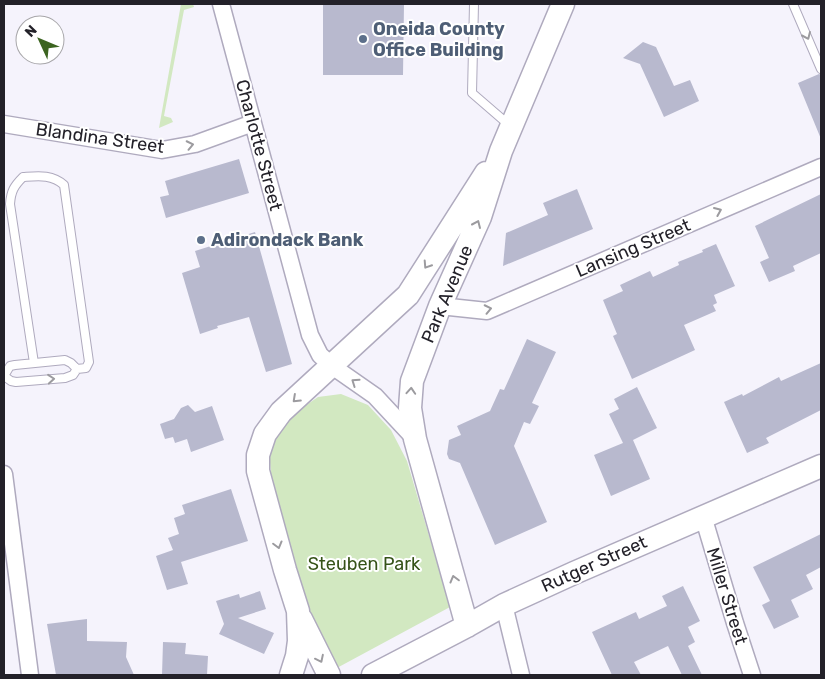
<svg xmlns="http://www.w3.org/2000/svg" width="825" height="679" font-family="Rubik,sans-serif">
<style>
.green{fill:#d2e8c1}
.building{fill:#b8b9ce}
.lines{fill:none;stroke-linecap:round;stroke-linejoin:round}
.lane-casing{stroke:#afaabe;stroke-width:10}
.street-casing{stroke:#afaabe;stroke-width:19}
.secondary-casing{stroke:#afaabe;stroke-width:25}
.lane{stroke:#fff;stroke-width:8}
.street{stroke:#fff;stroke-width:16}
.secondary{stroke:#fff;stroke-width:22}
.oneway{stroke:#9c9b9f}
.service-dot{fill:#5c6f8a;stroke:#fff;stroke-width:2}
.labels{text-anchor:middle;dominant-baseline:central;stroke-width:4;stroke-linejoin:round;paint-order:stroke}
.service-label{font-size:18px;font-weight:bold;fill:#4e5e75;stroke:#fff;text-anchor:start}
.street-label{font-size:18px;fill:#232129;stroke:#fff}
.park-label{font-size:18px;fill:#365318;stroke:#fff}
</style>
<rect width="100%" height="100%" fill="#f5f3fc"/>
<path class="green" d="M181 4H193L194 7 184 10 164 116 171 118 173 122 159 128Z
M341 394 368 405 391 430 407 461 450 607 335 669 313 627 296 582 271 474 269 450 277 432 299 410 318 397Z"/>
<path class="building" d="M323 4H404L403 75H323Z
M643 42 656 47 674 86 690 80 699 101 664 117 640 64 623 58Z
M819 74 821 75V139L798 83Z
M239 159 249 193 166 218 160 197 169 195 165 181Z
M577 189 593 229 503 266 506 233 548 215 543 203Z
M821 194V253L793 266 795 271 769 282 760 262 769 258 755 226Z
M255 232 292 364 266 372 249 317 217 326 218 328 200 334 182 273 200 267 195 251Z
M716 244 735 286 714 295 717 303 713 305 716 311 684 325 695 350 632 379 613 336 617 334 603 300 623 291 620 285 650 271 653 277 679 265 678 262 703 252 702 250Z
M527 339 556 352 532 403 539 406 530 424 524 422 514 446 547 522 495 545 460 463 449 459 447 454 449 440 461 435 457 426 490 411 500 389 504 390Z
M821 363V410L766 438 769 443 747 453 724 402 742 394 743 396 779 377 781 381Z
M637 387 657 428 633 440 650 479 611 496 594 455 623 443 609 414 619 409 614 399Z
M188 405 195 412 212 406 224 440 191 452 187 439 175 443 173 437 165 439 160 424 174 419 181 408Z
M231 489 248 541 181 562 188 584 167 590 156 556 173 550 168 538 179 534 174 518 185 514 182 505Z
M821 534V567L806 575 813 589 791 600 799 617 774 629 762 605 770 601 753 567Z
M683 586 700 621 688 627 695 642 688 646 702 675H682L668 646 634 662 641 675H612L592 632 636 612 639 619 667 606 662 596Z
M260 591 266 609 238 618 274 633 264 654 219 634 224 624 216 601 239 594 240 598Z
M87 619V641L127 642 126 657 134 675H56L47 624Z
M163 642 186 643 185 654 208 656 207 675H162Z"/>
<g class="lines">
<g class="lane-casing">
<path id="lane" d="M474 4 472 93 509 125
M793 4 821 69
M34 363 10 204C11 191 14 186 23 177 38 176 52 174 64 185L89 362 86 368 77 369
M4 376 10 366 15 365 65 360 71 363 77 369 73 375 65 378 16 382 11 381 4 376"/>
</g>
<g class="street-casing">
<path id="street" d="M221 4 310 335 320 355 332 366 375 396 415 439
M4 124 162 150 195 144 253 123
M440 306 487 311 821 167
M4 474 30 675
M703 516 735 623 752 675
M504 605 521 675"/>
</g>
<g class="secondary-casing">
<path id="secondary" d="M301 619 329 675
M467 626 415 439 410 408 412 381 440 306 480 217 501 151 563 4
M291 675 297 656 299 641 298 611 285 570 258 471V455L265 434 281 412 408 295 486 173
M373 675 467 626 504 605 574 573 821 466"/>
</g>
<use href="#lane" class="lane"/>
<use href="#street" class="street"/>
<use href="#secondary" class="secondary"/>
</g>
<defs><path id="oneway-chevron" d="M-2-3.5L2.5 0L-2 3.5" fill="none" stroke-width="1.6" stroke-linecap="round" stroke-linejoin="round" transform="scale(1.25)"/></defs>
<g class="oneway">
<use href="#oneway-chevron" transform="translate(807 36) rotate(66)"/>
<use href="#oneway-chevron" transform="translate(190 145) rotate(-12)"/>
<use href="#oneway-chevron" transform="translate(718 211) rotate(-23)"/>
<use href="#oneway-chevron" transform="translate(477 224) rotate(-66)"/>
<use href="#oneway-chevron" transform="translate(427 265) rotate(123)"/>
<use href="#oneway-chevron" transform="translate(488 309) rotate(-12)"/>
<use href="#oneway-chevron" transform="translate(51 379) rotate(-5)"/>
<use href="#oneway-chevron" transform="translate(355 382) rotate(-145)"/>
<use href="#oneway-chevron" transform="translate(411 391) rotate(-86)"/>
<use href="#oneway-chevron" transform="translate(296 399) rotate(137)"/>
<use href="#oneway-chevron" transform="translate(278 545) rotate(75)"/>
<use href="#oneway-chevron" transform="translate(454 579) rotate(-105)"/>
<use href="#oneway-chevron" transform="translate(320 659) rotate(64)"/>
</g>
<g class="service-dot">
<circle cx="363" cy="39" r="5"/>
<circle cx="201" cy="240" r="5"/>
</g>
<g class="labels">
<g class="service-label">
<text x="373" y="29">Oneida County<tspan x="373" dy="21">Office Building</tspan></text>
<text x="211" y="240">Adirondack Bank</text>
</g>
<g class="street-label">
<text transform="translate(100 138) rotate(8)">Blandina Street</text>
<text transform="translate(259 145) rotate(75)">Charlotte Street</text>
<text transform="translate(633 248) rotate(-23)">Lansing Street</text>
<text transform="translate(447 294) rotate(-67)">Park Avenue</text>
<text transform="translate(594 564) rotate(-24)">Rutger Street</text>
<text transform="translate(727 596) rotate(73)">Miller Street</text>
</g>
<g class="park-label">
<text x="364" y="564">Steuben Park</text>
</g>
</g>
<rect width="825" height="679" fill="none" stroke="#232129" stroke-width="10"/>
<g transform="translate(40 40) rotate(314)"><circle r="24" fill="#ffffff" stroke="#a7a6a9"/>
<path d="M0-4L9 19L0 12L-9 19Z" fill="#3c6420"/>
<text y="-8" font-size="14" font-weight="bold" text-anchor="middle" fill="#232129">N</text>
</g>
</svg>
